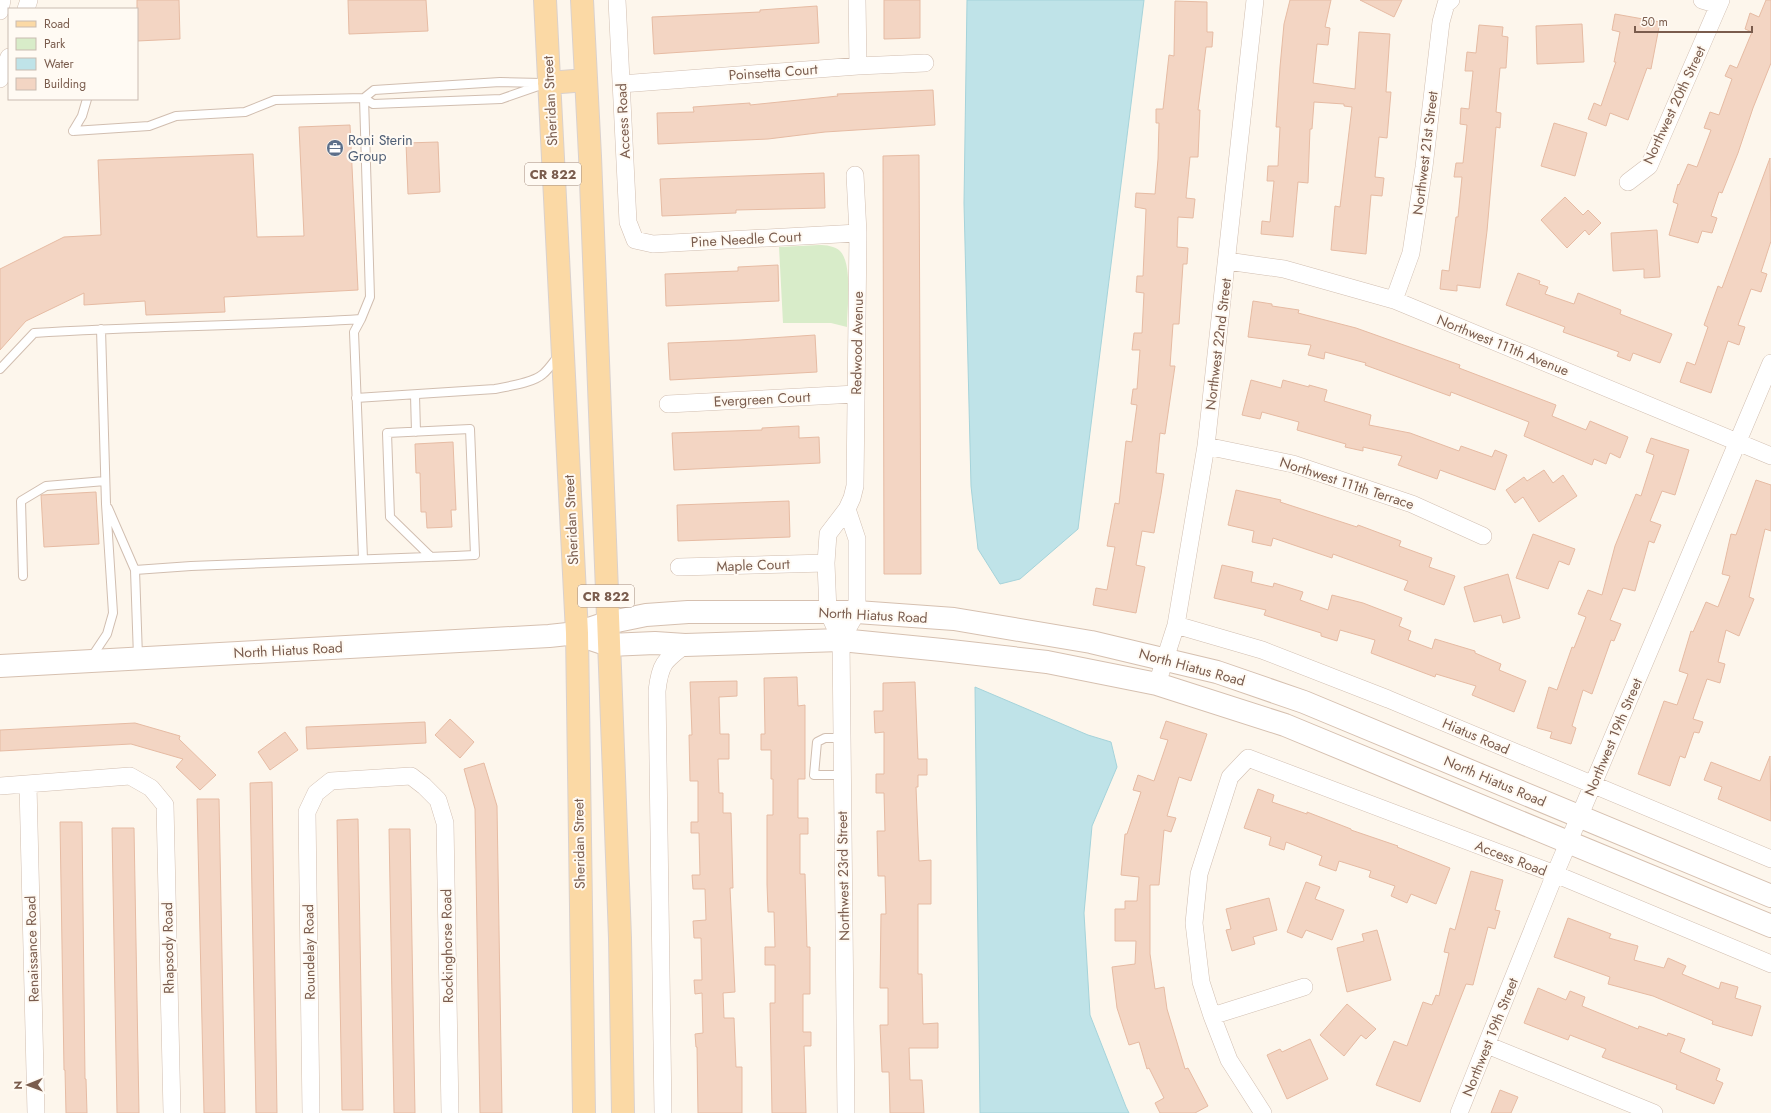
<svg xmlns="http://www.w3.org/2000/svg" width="1771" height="1113" font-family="Jost,sans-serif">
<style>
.green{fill:#d8ecc9}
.water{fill:#bfe3e8;stroke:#a5d3da}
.building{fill:#f3d5c3;stroke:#e6bba3}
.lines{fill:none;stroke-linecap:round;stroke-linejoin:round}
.lane-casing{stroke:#d1beb0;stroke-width:10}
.street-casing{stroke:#d1beb0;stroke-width:18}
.secondary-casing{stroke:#d6c0b0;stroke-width:24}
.primary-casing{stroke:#dad1cd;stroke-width:24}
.lane{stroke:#fff;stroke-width:8}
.street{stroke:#fff;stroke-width:17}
.secondary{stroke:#fff;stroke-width:22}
.primary{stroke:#fbd9a5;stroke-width:22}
.labels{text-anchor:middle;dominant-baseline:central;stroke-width:4;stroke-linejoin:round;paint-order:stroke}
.shield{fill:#fffaf3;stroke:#a28b7f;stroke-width:1}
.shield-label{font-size:13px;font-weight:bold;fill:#7a5c4d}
.street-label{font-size:14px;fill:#7a5c4d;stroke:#fffaf3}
.service-label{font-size:14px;fill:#4e5e75;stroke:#fffaf3;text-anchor:start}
</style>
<rect width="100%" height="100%" fill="#fdf6ec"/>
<path class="green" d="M819 245C826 245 835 246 840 251 853 264 847 309 847 327L831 323H783L779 247Z"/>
<path class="water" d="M967 0H1144L1078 529 1020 579 1000 584 978 549 971 486 964 203Z
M975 687 1088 735 1111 742 1117 767 1092 826 1084 913 1090 1015 1126 1107 1129 1113H980Z"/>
<path class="building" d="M137 0H179L180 39 137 41Z
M348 0H426L428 31 349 34Z
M884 0H920V38L884 39Z
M1290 0H1331L1325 27 1330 28 1328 45 1317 44 1313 83 1355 89 1359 32 1390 34 1386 92H1391L1387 138 1379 137 1375 177 1384 178 1382 196 1371 195 1366 254 1331 250 1335 206 1340 207 1352 107 1344 106V104L1314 102 1312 129H1310L1308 183 1298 182 1293 237 1261 234 1262 221 1270 222 1274 181H1267L1268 166H1278L1280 127H1276L1280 67 1284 24Z
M1360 0H1402L1394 17Z
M1766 0H1771V63L1753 108 1738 153 1722 193 1719 192 1711 216 1717 218 1712 233 1702 231 1698 243 1669 235 1678 204 1673 202 1678 184 1679 185 1688 164 1697 167 1711 130 1704 128 1710 112 1719 115 1732 79 1725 76 1730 65 1737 68 1752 32 1745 29 1750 13 1759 17Z
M1175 1 1207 2V32H1213L1212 47H1206L1198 110H1200L1198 157H1190L1186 198 1195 199 1193 218 1178 217 1177 247 1188 248 1187 264H1183L1179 324H1173L1170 366H1175L1165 434 1160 433 1156 473 1164 474 1161 494 1154 533 1142 531 1136 565 1145 567 1136 613 1093 605 1096 588 1107 590 1115 547 1107 546 1115 503 1119 504 1126 441 1132 442 1137 405 1131 404 1133 389H1137L1140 350H1132L1134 333H1142L1144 293 1136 292 1137 276H1143L1146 209 1135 207 1136 193 1155 194 1158 159 1159 123H1156V109H1163L1169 55 1174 56Z
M817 6 819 43 654 54 652 17 760 12V10Z
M1615 14 1660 22 1651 69 1647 68 1628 120 1610 113 1606 126 1588 119 1594 103 1601 106 1616 62H1614L1620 32 1612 30Z
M1582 24 1584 62 1537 64 1536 26Z
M1479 25 1503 27 1502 36 1508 37 1506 68H1500L1496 112 1501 113 1500 128 1496 127 1487 231 1480 288 1457 285V291L1440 289 1442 270 1449 271 1456 217H1458L1462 177H1454L1456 163H1463L1467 125 1460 124 1461 108 1469 109 1473 71H1465L1467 52 1476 53Z
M933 90 935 125 825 132 768 139 658 144 657 113 694 112 693 107 750 103V105L838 96 837 94Z
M1554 123 1587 133 1575 176 1541 166Z
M350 125 358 290 224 297 225 312 146 315 145 301 84 305V293L26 321 0 350V269L64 237 101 235 98 160 253 154 257 237 304 236 299 127Z
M438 142 440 192 408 194 406 143Z
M919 155 921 574H884L883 156Z
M1770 158 1771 241 1761 272 1767 274 1761 292 1751 289 1738 325 1745 327 1739 345 1728 341 1711 393 1680 382 1687 362 1695 365 1708 327 1704 325 1718 286 1722 288Z
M824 173 825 208 736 210V213L662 216 660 179Z
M1565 197 1583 215 1588 210 1601 223 1589 235 1585 230 1567 248 1541 220Z
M1657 230 1660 277 1644 278V269L1613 271 1611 233Z
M778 265 779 301 666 306 665 274 738 271V267Z
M1518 273 1540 281 1539 284 1548 287 1545 294 1574 304 1578 293 1621 310 1620 314 1672 334 1660 363 1633 353 1630 361 1617 356 1619 352 1563 332 1565 327 1506 305Z
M1253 301 1272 304V306L1299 310 1298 313 1356 328 1460 365 1459 368 1556 405 1552 416 1586 430 1590 421 1628 437 1620 458 1610 453 1606 464 1594 459 1592 465 1524 436 1529 422 1451 392 1450 396 1365 365 1366 363 1325 352 1324 359 1308 355 1311 345 1248 337Z
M815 335 817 372 670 380 668 343 740 340Z
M1251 380 1281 388 1283 380 1309 387V385L1327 390 1324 401 1371 415 1369 425 1410 433 1459 451 1461 446 1492 457 1495 450 1507 455 1495 490 1440 470 1437 479 1398 465 1402 456 1363 447V451L1345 447 1346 444 1297 430 1299 422 1262 412 1260 419 1242 415Z
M799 426V438L819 437 820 463 674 470 672 433 762 430V428Z
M1651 438 1689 450 1675 495 1662 491 1650 521 1661 525 1654 543 1649 541 1635 591 1623 588 1610 620 1621 624 1614 641 1611 640 1592 694 1583 690 1572 726 1576 728 1571 744 1550 738 1552 732 1537 728 1549 687 1557 690 1572 647 1574 648 1586 617 1578 614 1588 590 1602 595 1615 546 1636 494 1641 496 1654 455 1646 452Z
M453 442 456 510H451L452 527 427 528 426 512H421L420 473H416L415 444Z
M1544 470 1553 483 1563 475 1577 496 1539 522 1523 497 1515 503 1506 490 1524 477 1527 481Z
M1756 480 1771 485V531L1765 529 1749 597 1754 599 1739 636 1726 630 1718 662 1725 664 1720 683 1707 679 1693 719 1703 722 1699 733 1694 732 1685 758 1680 756 1670 786 1638 774 1664 701 1677 705 1688 674 1679 671 1691 631 1693 632 1706 602 1718 607 1730 576 1722 574 1731 534 1736 535Z
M1236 490 1281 500 1280 502 1357 527 1358 525 1401 541 1399 546 1432 558 1429 567 1455 576 1444 605 1404 590 1408 581 1333 554 1332 558 1273 538 1271 546 1252 542 1254 531 1228 525Z
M96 492 99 544 44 547 41 495Z
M789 501 790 537 678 541 677 505Z
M1533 534 1575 549 1569 565 1559 561 1548 589 1516 578Z
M1222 565 1253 572 1251 582 1273 587 1274 583 1303 592 1300 600 1328 610 1332 595 1363 603 1402 618 1399 626 1411 631 1408 640 1432 649 1435 639 1475 651V653L1501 664 1499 670 1526 681 1514 712 1472 695 1476 686 1436 674 1435 677 1371 653 1375 640 1340 630 1337 641 1321 636V633L1264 615 1266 610 1214 598Z
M1508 574 1520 618 1503 623 1501 615 1474 622 1464 587Z
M797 677 798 706 805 705V779H798V818H808V834H800V874H805L807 947H810V994H803V1032H811V1046H804L806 1113H772L770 1003H775V965H765V947H775L774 912H768L767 884V815H773V779H771V750H761V734H765L764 678Z
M737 681V696L719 697 720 734H729V759H718L719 793H723V813H731L733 888H730L735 992 723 993 724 1018H734L736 1067H742V1113H698L697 1047H696L695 1034 703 1033 702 993 695 994 694 980H702L701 938H694L693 921 706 920 705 889H693L692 875H700L699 833H691V822H698V781H690L689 735H692L690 682Z
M915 682 918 759H927V775H918V787H916L919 861 931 860V904H918V974H922L923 1024 938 1023V1048H909L910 1080H922L924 1113H890L889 1072H882L880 1025H888V988H880L881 914H886L885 876H878L877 831H885L884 793H876V774H884V732L875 733 874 711H883V683Z
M450 719 474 742 460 758 435 735Z
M1166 721 1207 734 1191 781 1179 777 1167 816 1176 818 1171 832 1164 830 1159 885H1150V954L1155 989 1164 987 1167 1009 1185 1069 1188 1068 1208 1106 1195 1113H1160L1155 1103 1164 1098 1149 1068 1147 1069 1139 1042 1129 1045 1117 1008 1112 967 1135 964 1136 941H1115V909H1125V901H1137L1139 877 1121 875 1125 834H1127L1141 792 1133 790 1138 775 1154 781 1168 740 1160 738Z
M425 722 426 743 307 749 306 727Z
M135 723 180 736 179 739 216 775 200 790 176 767 183 759 131 744 0 751V730Z
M285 732 298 750 270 770 258 752Z
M1770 756 1771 821 1718 799 1722 787 1704 780 1711 762 1760 781Z
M484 763 497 806 502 1113H480L475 809 464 769Z
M272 782 277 1113H256L250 783Z
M1258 789 1274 795 1272 802 1307 814V812L1351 829V830L1398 846 1397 847 1450 868 1436 904 1411 894 1407 903 1391 896 1395 886 1369 877 1371 871 1339 861 1336 871 1319 865 1322 856 1286 842 1284 850 1269 845 1271 837 1244 828Z
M197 799H219L225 1113H204Z
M358 819 363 1110H342L337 820Z
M60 822H82L85 1079H86L87 1113H66L65 1070H64Z
M112 828H134L139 1113H117Z
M389 829H410L415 1113H394Z
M1471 871 1503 880 1495 910 1500 911 1495 929 1488 927 1473 985 1466 984 1420 1102 1376 1085 1394 1041 1407 1046 1423 1002 1432 1005 1436 995 1439 996 1449 953 1444 952 1450 928 1455 930Z
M1306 882 1320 887 1315 899 1344 910 1332 940 1306 930 1302 938 1287 932Z
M1269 898 1277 930 1253 937 1255 944 1232 951 1226 930 1231 929 1226 909Z
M1568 918 1611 934 1609 938 1638 946 1634 960 1664 968 1668 958 1686 966 1682 974 1719 989 1721 982 1738 987 1735 998 1761 1006 1752 1036 1712 1024 1713 1021 1653 996 1608 984 1610 977 1554 957Z
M1377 930 1391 980 1347 992 1337 948 1364 941 1362 934Z
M1538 988 1566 1000 1570 991 1585 997 1582 1006 1638 1029 1639 1026 1667 1036 1668 1033 1685 1039 1680 1052 1720 1069 1716 1080 1723 1083 1714 1104 1676 1089 1677 1085 1602 1057 1606 1049 1570 1035 1568 1040 1524 1023Z
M1347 1004 1376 1029 1366 1039 1361 1035 1344 1056 1320 1035Z
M1310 1039 1328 1079 1287 1099 1267 1055 1280 1049 1282 1052Z
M1500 1090 1518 1097 1511 1113H1491Z"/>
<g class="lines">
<g class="lane-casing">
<path id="lane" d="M364 98 374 90 500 82 542 83
M73 131 149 126 176 116 245 112 275 100 364 98 373 104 501 99 547 83
M73 131 82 116 87 99
M361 319 370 297 364 98
M0 369 34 333C143 326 252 326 361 319L354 332 363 559
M415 395 416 432
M356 398 495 389C509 386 533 383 543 374 549 369 554 361 559 355
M108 508 135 570 138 657
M135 570 191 566 455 556 475 555 470 429 387 433 390 517 431 557
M23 576 21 501 46 486 105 481
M91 658 107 634 113 613 106 504 101 329
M842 738H825L817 742 814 775H843"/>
</g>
<g class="street-casing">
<path id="street" d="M617 0 628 222 635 240 653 244 858 233
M857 0 858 66
M1702 0 1719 5
M26 9 29 0
M0 11 2 0
M0 79 9 57
M621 84 858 66 925 63
M1628 182 1649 166 1721 0
M1227 261 1284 269 1394 300 1771 456
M1394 300 1411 253 1424 167 1441 22 1446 4 1451 0
M668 404 856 394
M1206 446 1293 464 1412 504 1483 536
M679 567 826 563
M1176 625 1262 650 1388 699 1771 859
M841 640 857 612V539L847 509
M1157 684 1176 625 1206 446 1255 0
M28 785 36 1113
M0 786 130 776 151 788 165 805 172 1113
M1212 1016 1304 987
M1487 1045 1654 1113
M311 1113 307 812 316 793 331 781 411 776 424 786 438 800 445 823 450 1113
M663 1113 657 691C660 664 664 661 685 645
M846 1113 841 640 828 612 826 563 828 534 847 509 852 498 855 486 858 233 855 175
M1263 1113 1229 1060 1212 1016 1201 982 1194 923 1199 874 1230 777 1248 758 1555 874 1771 964
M1459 1113 1555 874 1771 363"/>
</g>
<g class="secondary-casing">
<path id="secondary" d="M591 639 609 645 655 643 685 645 841 640 942 650 1047 662 1157 684 1285 725 1771 926
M0 666 549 636 577 633 607 623 646 615 688 612H857L954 619 1091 642 1217 672 1304 702 1771 896"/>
</g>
<g class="primary-casing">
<path id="primary" d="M545 0 577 633 584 1113
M582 0 590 156 610 668 620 938 623 1113
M549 83 586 80"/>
</g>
<use href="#lane" class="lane"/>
<use href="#street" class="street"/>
<use href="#secondary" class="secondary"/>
<use href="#primary" class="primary"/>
</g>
<defs>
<g id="office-disc" transform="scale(0.9)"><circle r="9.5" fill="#5c6f8a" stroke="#fffaf3"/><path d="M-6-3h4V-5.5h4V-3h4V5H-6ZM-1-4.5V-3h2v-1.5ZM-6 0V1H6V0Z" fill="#fff"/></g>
</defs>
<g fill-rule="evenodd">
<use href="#office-disc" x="335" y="148"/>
</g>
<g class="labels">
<g class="shield">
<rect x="525" y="163" width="56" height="22" rx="3"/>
<rect x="578" y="585" width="56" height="22" rx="3"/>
</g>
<g class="shield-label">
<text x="553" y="174">CR 822</text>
<text x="606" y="596">CR 822</text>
</g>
<g class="street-label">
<text transform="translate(773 72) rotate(-4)">Poinsetta Court</text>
<text transform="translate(550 101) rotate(-93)">Sheridan Street</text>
<text transform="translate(1674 105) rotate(-65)">Northwest 20th Street</text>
<text transform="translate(623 121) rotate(-93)">Access Road</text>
<text transform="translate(1425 153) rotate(-83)">Northwest 21st Street</text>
<text transform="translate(746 239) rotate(-3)">Pine Needle Court</text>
<text transform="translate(857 343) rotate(-89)">Redwood Avenue</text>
<text transform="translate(1218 344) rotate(-83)">Northwest 22nd Street</text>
<text transform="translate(1503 345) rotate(22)">Northwest 111th Avenue</text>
<text transform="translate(762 399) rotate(-3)">Evergreen Court</text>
<text transform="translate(1347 483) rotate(18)">Northwest 111th Terrace</text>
<text transform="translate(571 520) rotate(-93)">Sheridan Street</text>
<text transform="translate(753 565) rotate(-2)">Maple Court</text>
<text transform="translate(873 615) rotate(3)">North Hiatus Road</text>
<text transform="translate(288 650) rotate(-3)">North Hiatus Road</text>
<text transform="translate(1192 667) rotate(15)">North Hiatus Road</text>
<text transform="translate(1476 736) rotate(23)">Hiatus Road</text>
<text transform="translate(1613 737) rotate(-67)">Northwest 19th Street</text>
<text transform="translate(1495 781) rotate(23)">North Hiatus Road</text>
<text transform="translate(579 844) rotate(-91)">Sheridan Street</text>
<text transform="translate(1511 858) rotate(21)">Access Road</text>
<text transform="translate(843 876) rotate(-91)">Northwest 23rd Street</text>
<text transform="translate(447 946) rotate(-91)">Rockinghorse Road</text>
<text transform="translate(168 948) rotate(-91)">Rhapsody Road</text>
<text transform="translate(32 949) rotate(-92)">Renaissance Road</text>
<text transform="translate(309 952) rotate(-91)">Roundelay Road</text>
<text transform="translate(1490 1037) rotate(-68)">Northwest 19th Street</text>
</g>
<g class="service-label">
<text x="348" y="140">Roni Sterin<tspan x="348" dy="16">Group</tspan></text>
</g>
</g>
<rect x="8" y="8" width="130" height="92" fill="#fffaf3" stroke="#cabbb1"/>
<rect x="16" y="21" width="20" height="6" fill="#fbd9a5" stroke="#cabbb1"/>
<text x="44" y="28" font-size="12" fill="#7a5c4d">Road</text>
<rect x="16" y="38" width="20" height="12" fill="#d8ecc9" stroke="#cabbb1"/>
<text x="44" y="48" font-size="12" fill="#7a5c4d">Park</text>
<rect x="16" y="58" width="20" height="12" fill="#bfe3e8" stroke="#cabbb1"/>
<text x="44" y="68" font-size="12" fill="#7a5c4d">Water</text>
<rect x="16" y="78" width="20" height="12" fill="#f3d5c3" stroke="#cabbb1"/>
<text x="44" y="88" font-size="12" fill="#7a5c4d">Building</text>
<g transform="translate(28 1085) rotate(269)" stroke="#fffaf3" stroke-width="3" paint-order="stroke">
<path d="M0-3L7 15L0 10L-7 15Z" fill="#7a5c4d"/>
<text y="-6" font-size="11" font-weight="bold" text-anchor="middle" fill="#7a5c4d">N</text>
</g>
<path d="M1635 26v6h117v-6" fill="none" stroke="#7a5c4d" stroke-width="2"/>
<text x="1641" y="26" font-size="12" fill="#7a5c4d" stroke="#fffaf3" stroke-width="3" paint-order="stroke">50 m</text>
</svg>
